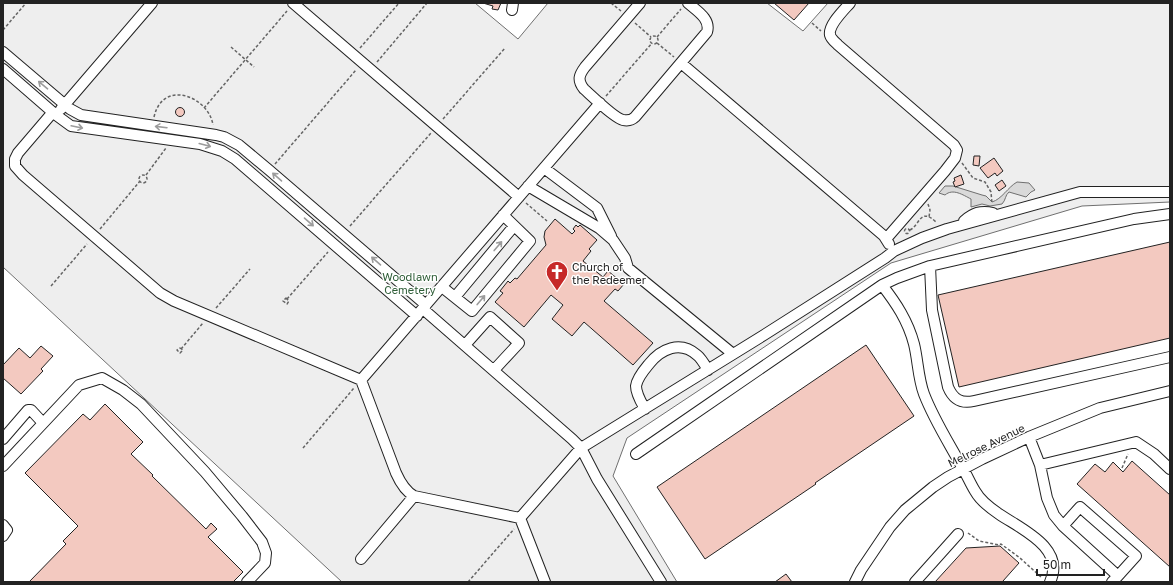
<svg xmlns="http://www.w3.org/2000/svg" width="1173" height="585" font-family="'Golos Text',sans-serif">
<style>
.green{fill:#eee;stroke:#6f6f6f}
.water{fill:#d9d9d9;stroke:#6f6f6f}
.building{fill:#f3c9c0;stroke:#222}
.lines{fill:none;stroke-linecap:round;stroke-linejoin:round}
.minor-casing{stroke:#222;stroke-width:12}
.path{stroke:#646464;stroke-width:1.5;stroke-dasharray:3 2;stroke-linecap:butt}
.minor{stroke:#fff;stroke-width:10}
.oneway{stroke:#9c9c9c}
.labels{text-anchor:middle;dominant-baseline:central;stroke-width:3;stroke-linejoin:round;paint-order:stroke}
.poi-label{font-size:11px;fill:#222;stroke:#fff;text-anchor:start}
.park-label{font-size:11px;fill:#2f5e38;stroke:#fff}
.street-label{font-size:11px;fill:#222;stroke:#fff}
</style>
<rect width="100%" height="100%" fill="#fff"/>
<path class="green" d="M3 3H475L518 39 548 3H767L803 31 828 3H1170V202L1082 206 891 263 627 438 613 476 677 582H342L3 267Z"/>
<path class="water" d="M1017 182 1029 183 1035 190 1031 192 1026 197 1009 192C1005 195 1006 200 1002 204L990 206 982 204 971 207V199C963 195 953 188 945 195L939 193 945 186H953L982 195 986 196 992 202C1002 199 1008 187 1017 182Z"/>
<path class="building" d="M483 3H501L498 10 492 9 493 6Z
M774 3H809L794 20Z
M175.5 112a4.5 4.5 0 1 1 9 0a4.5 4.5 0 1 1-9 0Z
M974 156H980L979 166 973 165Z
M994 158 1003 171 997 176 995 173 988 178 980 168Z
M961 175 964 184 955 187 953 182 955 181 954 178Z
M1002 180 1006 186 999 191 995 185Z
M555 219 572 234 575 231 573 229 576 225 578 227 580 225 597 240 589 249 591 251 583 261 603 277 608 271 624 284 618 291 615 289 604 301 653 343 633 365 584 322 572 336 552 319 563 305 551 295 524 327 495 302 503 293 500 291 508 281 510 283 515 278 517 279 546 245 544 237 545 231Z
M1170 242V338L959 387 938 295Z
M866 345 914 416 815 483 816 484 705 559 657 487Z
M41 346 53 356 41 369 43 371 21 394 3 378V365L19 348 30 358Z
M105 404 143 442 131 454 153 475 152 476 206 529 211 523 217 529 208 537 243 572 233 582H29L66 544 63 541 78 526 25 473 83 414 90 420Z
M1132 461 1170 495V567L1077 484 1095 464 1105 472 1113 462 1123 472Z
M1000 546 1019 563 1003 581 1004 582H935L966 548Z
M786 574 792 582H775Z"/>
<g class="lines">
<g class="minor-casing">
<path id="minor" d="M293 3 519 197
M640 3 585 67C579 75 577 80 584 89 592 96 614 118 623 120 628 121 632 120 635 117L707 32C711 19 697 11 688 3
M850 3C844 10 828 25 830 35 831 39 835 42 838 45L954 145 957 150 955 158 945 171 886 239
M512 10 513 3
M3 52 70 109 81 115 216 135 224 137 239 145 269 170 426 305
M681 63 884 236 889 244
M3 69 56 115 71 126 200 144 222 151 235 159 417 316
M61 109 152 3
M53 112 18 153 15 159V166L23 175 160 293 174 301 361 380 600 103
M544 168 597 208 611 236
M528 186 599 228 613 240 625 258 628 268 733 354
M964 221C973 213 981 210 993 213
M930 266 932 310 948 387C953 399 961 404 974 401L1170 357
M882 285 897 278 930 266 1134 219 1170 214
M442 287 472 311 530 241 503 215
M455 297 514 226
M423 309 572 439 581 448 597 479 661 582
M465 345 490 317 519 343 494 370
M361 380 396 473C400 482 405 491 414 496L520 518
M645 409C641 402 636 394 636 386 637 378 644 370 649 364 661 349 680 340 697 355 701 358 705 365 708 370
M1029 437 1040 465 1047 498 1054 515 1063 526 1118 576 1112 582
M3 439 28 410H31L43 423
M636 454 882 285C896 303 908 321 914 344 918 360 918 378 924 394 934 420 949 443 962 467 967 475 970 483 975 491 980 500 990 508 999 514 1021 529 1066 548 1050 582
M1040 465 1136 442 1154 454 1170 469
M3 466 79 385 102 378 123 390 141 404 205 472 242 516 262 542 266 553 265 563 247 582
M3 525 7 530 3 536
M1063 526 1080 507 1136 556 1118 576
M361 559 414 496
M545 582 520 518 581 448 764 335 885 258 894 251 922 238 947 229 1080 192H1170
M855 582 861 570 890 527 905 510 933 487 948 477 982 459 1029 437 1100 408 1170 391
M915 582 958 534"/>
</g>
<path class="path" d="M611 3 621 11
M635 23 651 37
M812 23 821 31
M3 30 26 3
M650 40a4 4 0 1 1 8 0a4 4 0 1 1-8 0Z
M657 37 681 9
M657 43 674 57
M231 47 254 67
M360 48 399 3
M377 62 427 3
M606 96 652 43
M204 108 287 11
M154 117C163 78 209 97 213 125
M443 119 505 48
M962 163 973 178 985 182 991 192 992 204
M275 164 356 70
M139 179a4 4 0 1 1 8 0a4 4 0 1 1-8 0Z
M146 175 166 148
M526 203 547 221
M928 204 930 210 929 217
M350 226 431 133
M904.5 231a2.5 2.5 0 1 1 5 0a2.5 2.5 0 1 1-5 0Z
M100 229 140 181
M910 230C920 225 920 207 936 222
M51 286 87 244
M286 298 289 301 287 304 283 301Z
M287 299 328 252
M216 308 250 269
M180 348 183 350 180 353 177 350Z
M181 349 203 323
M303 448 354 388
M1122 468 1128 454
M968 533 979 541 999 545 1001 544 1020 558 1041 577
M468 582 514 529"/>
<use href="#minor" class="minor"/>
</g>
<defs><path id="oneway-shaft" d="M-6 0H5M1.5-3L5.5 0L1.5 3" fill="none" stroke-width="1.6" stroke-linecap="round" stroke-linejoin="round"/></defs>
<g class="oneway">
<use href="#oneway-shaft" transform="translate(43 85) rotate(-140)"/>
<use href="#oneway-shaft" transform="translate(77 127) rotate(12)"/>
<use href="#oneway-shaft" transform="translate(161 127) rotate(-173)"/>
<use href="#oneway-shaft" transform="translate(205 145) rotate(15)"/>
<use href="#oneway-shaft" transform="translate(277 177) rotate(-139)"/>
<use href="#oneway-shaft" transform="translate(309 222) rotate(41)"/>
<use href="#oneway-shaft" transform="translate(498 246) rotate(-50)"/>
<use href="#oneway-shaft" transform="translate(376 261) rotate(-139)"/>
<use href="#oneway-shaft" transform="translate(481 300) rotate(-50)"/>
</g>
<defs>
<g id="church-pin" transform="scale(1.15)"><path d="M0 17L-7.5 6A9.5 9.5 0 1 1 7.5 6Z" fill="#c62828" stroke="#fff"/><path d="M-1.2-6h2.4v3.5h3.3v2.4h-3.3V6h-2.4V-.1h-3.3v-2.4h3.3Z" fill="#fff"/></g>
</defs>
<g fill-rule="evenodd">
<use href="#church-pin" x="557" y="272"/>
</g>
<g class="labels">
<g class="poi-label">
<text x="572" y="266">Church of<tspan x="572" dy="13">the Redeemer</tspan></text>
</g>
<g class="park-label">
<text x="410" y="276">Woodlawn<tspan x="410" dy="13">Cemetery</tspan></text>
</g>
<g class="street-label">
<text transform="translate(986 445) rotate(-26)">Melrose Avenue</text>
</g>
</g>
<rect width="1173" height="585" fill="none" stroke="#222222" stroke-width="8"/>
<path d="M1037 569v6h67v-6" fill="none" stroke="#222222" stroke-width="2"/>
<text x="1043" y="569" font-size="12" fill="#222222" stroke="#ffffff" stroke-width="3" paint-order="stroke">50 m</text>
</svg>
